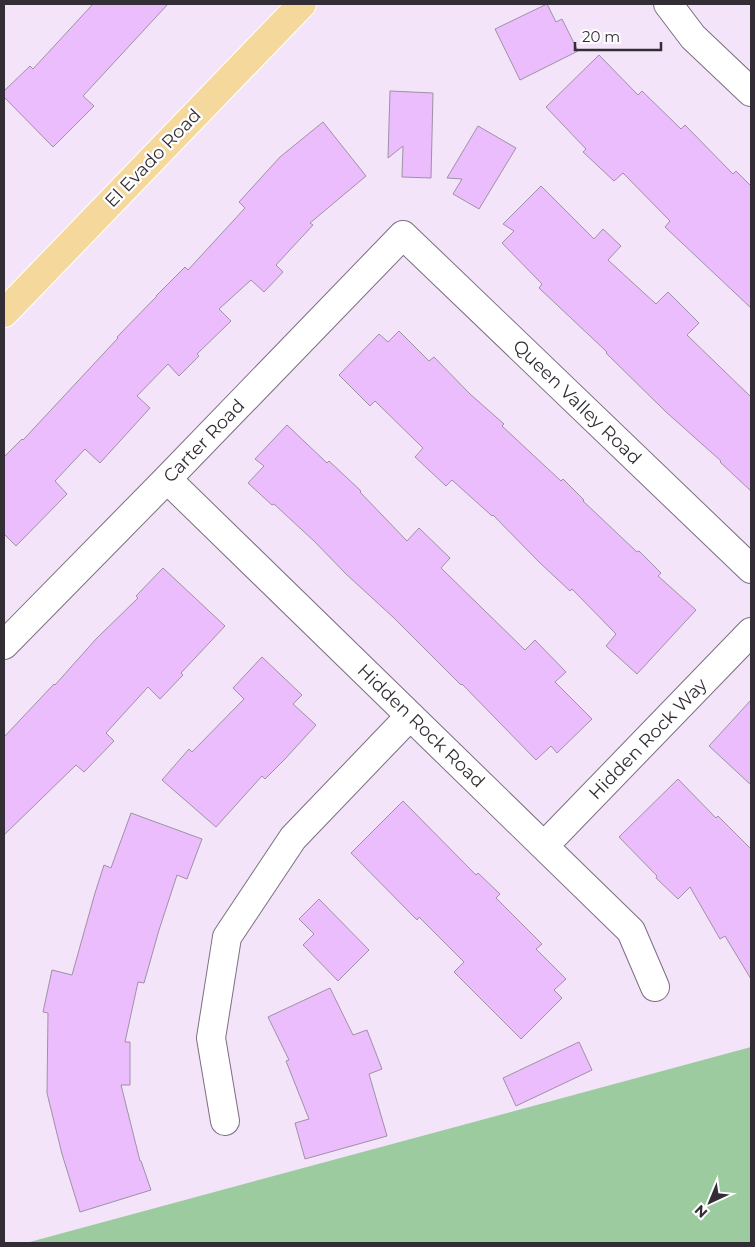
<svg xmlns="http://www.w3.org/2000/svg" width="755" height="1247" font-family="Montserrat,sans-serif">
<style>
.green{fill:#9ccb9f}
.building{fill:#ebbdfc;stroke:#9f91a5}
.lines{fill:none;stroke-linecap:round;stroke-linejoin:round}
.minor-casing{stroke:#7c6f81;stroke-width:30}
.major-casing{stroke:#fff;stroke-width:30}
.minor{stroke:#fff;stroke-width:28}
.major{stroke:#f5d99c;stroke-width:28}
.labels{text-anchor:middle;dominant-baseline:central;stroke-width:4.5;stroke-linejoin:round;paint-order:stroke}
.street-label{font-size:18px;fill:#332d35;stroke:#fff}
</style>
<rect width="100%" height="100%" fill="#f3e4f9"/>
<path class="green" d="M751 1047V1243H26Z"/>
<path class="building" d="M93 4H168L83 96 94 106 53 147 4 97V91L30 66 33 69Z
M547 4 556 22 562 19 578 51 520 80 495 29Z
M599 55 638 95 642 91 681 129 685 125 733 174 736 171 751 186V308L665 227 670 221 623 173 614 181 583 152 586 149 546 107Z
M390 91 433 93 431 178 402 177 403 146 388 158Z
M323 122 366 176 310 223 313 225 276 265 283 272 264 292 251 280 219 309 231 321 197 354 199 356 179 376 168 364 137 396 150 408 100 463 85 449 55 481 67 494 16 546 4 534V457L22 439 23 440 118 338 117 337 157 296H156L185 267 188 270 245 208 239 202 280 157Z
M478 126 516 148 479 209 453 194 462 179 447 178Z
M541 186 594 239 603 229 621 246 608 260 656 304 668 292 699 323 687 335 751 397V491L720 462 721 461 665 411 606 353 607 352 539 288 542 284 502 243 514 231 503 224Z
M399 331 429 361 434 357 470 394 504 424 502 426 561 481 563 479 584 500 583 501 637 552 639 551 661 573 658 576 696 610 637 674 606 646 616 634 572 589 570 591 539 562 493 515 492 516 452 480 446 486 415 457 423 448 375 401 370 406 339 375 379 334 388 342Z
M287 425 327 463 329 461 361 491 360 492 407 541 419 528 450 558 441 568 525 650 535 640 566 672 555 682 592 719 557 753 551 746 536 760 462 684 461 685 394 618 346 574 315 542 274 504 272 505 248 483 264 466 255 459Z
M163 568 225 626 181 673 183 675 160 699 148 687 106 733 114 741 84 772 76 765 4 835V737L54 684 55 685 96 639 138 598 136 596Z
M262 657 302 695 293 704 316 725 285 759 265 779 262 776 216 827 162 780 189 749 192 752 244 699 233 688Z
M751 700V785L709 746Z
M678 779 716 818 718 816 751 849V979L725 936 720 939 690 887 678 899 656 878 657 876 619 837Z
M403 801 476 875 478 873 500 894 496 898 542 944 536 949 566 979 554 990 562 998 521 1039 454 972 464 962 419 917 417 920 351 853Z
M131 813 202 839 187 879 177 875 159 930 144 983 138 982 125 1042H130V1085H121L140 1161H141L151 1190 80 1212 62 1154 47 1093 48 1013 43 1012 52 970 72 975 95 893 104 865 111 868Z
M319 899 369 950 338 981 303 945 314 934 299 919Z
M330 988 353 1035 367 1030 382 1069 369 1074 387 1136 305 1159 295 1123 309 1119 286 1061 289 1060 268 1017Z
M579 1042 592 1070 516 1106 503 1078Z"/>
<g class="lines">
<g class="minor-casing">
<path id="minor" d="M668 4 693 37 751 92
M167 479 631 931 655 987
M4 645 167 479 403 235 751 569
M544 846 751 632
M225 1121 211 1038 227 937 293 838 410 716"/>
</g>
<g class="major-casing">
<path id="major" d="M4 313 302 4"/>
</g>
<use href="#minor" class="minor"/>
<use href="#major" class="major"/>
</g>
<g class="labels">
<g class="street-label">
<text transform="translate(153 158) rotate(-46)">El Evado Road</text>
<text transform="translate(577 402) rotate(44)">Queen Valley Road</text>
<text transform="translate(204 441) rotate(-46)">Carter Road</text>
<text transform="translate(421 726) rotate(44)">Hidden Rock Road</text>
<text transform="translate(648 739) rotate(-46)">Hidden Rock Way</text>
</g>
</g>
<rect width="755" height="1247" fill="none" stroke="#332d35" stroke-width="10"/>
<g transform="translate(710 1202) rotate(224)" stroke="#ffffff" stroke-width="4" paint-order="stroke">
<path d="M0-4L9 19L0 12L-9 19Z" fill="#332d35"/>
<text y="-8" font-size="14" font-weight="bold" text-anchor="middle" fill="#332d35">N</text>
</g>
<path d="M575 42v8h86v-8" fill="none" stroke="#332d35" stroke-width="2.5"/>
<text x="582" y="42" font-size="15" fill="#332d35" stroke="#ffffff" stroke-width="4" paint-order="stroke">20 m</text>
</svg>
